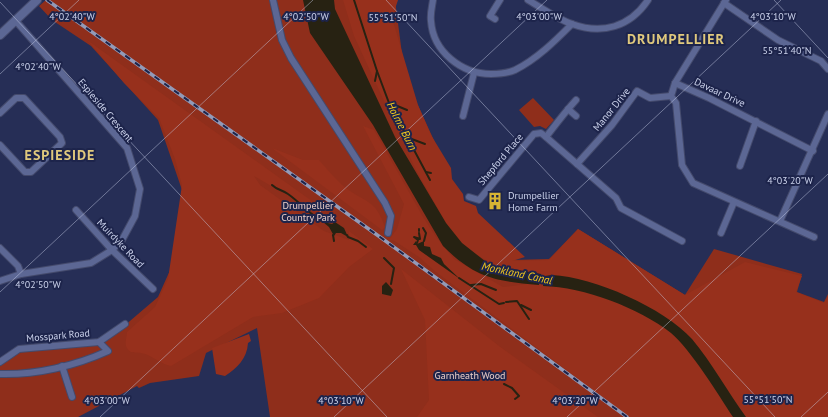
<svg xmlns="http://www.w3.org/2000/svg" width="828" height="417" font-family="'PT Sans',sans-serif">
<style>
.green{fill:#8f2e1b}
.forest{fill:#97301c}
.water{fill:#272212}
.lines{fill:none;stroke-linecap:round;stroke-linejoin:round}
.stream{stroke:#272212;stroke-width:2}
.canal{stroke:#272212;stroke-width:6}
.street-casing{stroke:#444a6c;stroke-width:8}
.secondary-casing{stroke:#444a6c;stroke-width:10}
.street{stroke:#5c6794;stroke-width:6}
.secondary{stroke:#5c6794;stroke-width:8}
.rail-casing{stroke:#929ab8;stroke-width:3.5}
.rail{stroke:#1d244b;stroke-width:2;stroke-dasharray:6;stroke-linecap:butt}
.ticks{fill:none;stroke:#cbd2eb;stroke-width:1;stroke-opacity:0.45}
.labels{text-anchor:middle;stroke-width:4;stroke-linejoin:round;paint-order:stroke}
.street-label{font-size:10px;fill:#cbd2eb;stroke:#1d244b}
.poi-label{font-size:10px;fill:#cbd2eb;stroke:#1d244b;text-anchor:start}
.park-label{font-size:10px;fill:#edd0c9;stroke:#1d244b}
.water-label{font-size:11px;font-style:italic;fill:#f7cc1c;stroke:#1d244b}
.district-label{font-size:14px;font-weight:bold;letter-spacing:1px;fill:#e0c97d;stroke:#1d244b}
.ticks-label{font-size:10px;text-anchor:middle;fill:#cbd2eb;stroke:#1d244b;stroke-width:4;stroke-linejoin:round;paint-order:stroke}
</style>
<rect width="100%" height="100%" fill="#262e56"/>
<g class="green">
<path d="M 46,0 L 395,0 L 405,77 L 448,171 L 433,187 L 510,260 L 549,259 L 578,229 L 685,295 L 714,249 L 802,274 L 797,292 L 824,302 L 828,294 L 828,417 L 270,417 L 257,328 L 206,353 L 199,376 L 150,383 L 139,388 L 137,386 L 78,417 L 0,417 L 0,363 L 17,352 L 110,338 L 158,297 L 176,257 L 182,190 L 158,120 L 91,46 L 52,20 L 39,6 Z"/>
<path d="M 533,98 L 554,120 L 546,129 L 540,126 L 534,127 L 519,110 Z"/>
</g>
<g class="forest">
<path d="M 343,0 L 398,0 L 392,18 L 418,105 L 431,135 L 451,168 L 452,179 L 463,194 L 464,201 L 476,206 L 478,213 L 525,257 L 512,261 L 549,260 L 578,229 L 685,295 L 745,262 L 802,276 L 796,292 L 824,303 L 828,296 L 828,417 L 629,417 L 436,272 L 419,257 L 393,240 L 389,240 L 397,229 L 404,204 L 363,126 L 374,130 L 423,217 L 436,237 L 454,259 L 503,287 L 527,284 L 458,244 L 416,170 L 354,36 Z"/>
<path d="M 87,40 L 323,209 L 316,212 L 254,176 L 260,185 L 324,231 L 349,240 L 349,231 L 373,249 L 349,267 L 319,298 L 282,313 L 253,317 L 171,366 C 160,364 152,355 141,353 C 136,352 130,354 127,348 C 124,344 127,337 127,332 L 155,307 L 168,279 L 182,185 L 175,159 L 159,118 L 124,83 Z"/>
<path d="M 272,148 L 303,160 L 319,160 C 328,170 338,183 350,191 C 370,204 376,202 385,227 L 382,230 Z"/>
<path d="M 401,269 L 499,346 L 598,417 L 417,417 L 429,400 L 425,320 Z"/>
<path d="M 249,334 L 251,341 L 248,343 C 247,359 237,368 225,376 L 216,374 L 212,348 Z"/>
</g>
<g class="water">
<path d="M 303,0 L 334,0 L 335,9 L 395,137 L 446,223 L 462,243 L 490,265 L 541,274 L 539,285 C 495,281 475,278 443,246 L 373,125 L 310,33 Z"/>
<path d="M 323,222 L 332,224 L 335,222 L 344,228 L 348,237 L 341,233 L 336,233 L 334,236 L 329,227 Z"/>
<path d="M 416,241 L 417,244 L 424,241 L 424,246 L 430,247 L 432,254 L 441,258 L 444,264 L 460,279 L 419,250 L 416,245 L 413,245 Z"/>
<path d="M 552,275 C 594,277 664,308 692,339 C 712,363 728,392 746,417 L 733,417 C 718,394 691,350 671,333 C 639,308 584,287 543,286 L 545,276 Z"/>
<path d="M 386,282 L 393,290 L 391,296 L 382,294 L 382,286 Z"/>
</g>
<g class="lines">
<g class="stream">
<path d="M 354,0 L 377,71 L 375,81"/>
<path d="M 377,71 L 389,103 L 430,180"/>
<path d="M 390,103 L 407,110"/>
<path d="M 409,138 L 425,144"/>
<path d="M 426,172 L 431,173"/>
<path d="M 272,185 C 277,190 283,190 288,194 C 302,204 309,214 323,222"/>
<path d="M 284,209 L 302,204"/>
<path d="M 423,228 L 426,233 L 424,241"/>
<path d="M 419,229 L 419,231"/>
<path d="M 333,235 L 334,241"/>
<path d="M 347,235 L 348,237 L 358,241 L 366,247"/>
<path d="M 417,243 L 418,240 L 414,237 L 420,239 L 419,233"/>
<path d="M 384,258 L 394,268 L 391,284"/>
<path d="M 459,278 L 499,304 L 504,303"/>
<path d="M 471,285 L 481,284 L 496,290"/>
<path d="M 506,302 L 517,301 L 529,319"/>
<path d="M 521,305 L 531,310"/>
<path d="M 504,384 L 512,388 L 519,396 L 515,399"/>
</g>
<path class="canal" d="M 532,277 L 553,281"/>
<g class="street-casing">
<g id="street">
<path d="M 273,0 L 282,40 L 291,58 L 385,203 L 391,216 L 388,233"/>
<path d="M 433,0 C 432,7 430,14 431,21 C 433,52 462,74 491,74 C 499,74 508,73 515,70 C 537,59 555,41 572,24"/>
<path d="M 528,0 C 542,8 557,19 572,24 C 602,35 630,27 648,0"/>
<path d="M 726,0 L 675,83 L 671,96 L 676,103 L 682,165 L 693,183 L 814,237"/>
<path d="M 724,3 L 778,40 L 821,61 L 828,69"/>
<path d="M 495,19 L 490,16 L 500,0"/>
<path d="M 675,83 L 709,98 L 813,151"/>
<path d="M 576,100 C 565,112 556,124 546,137 L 616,198 L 621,208 L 682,241"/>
<path d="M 568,109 L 576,116"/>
<path d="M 0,113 L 16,98 L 24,98 L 60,137 L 62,143 L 31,172 L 25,172 L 0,145"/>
<path d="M 463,116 L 474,73"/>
<path d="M 577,164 L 612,125 L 637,91 L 650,98 L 671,96"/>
<path d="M 740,166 L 756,121"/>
<path d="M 469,197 L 479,200 L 534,134 L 541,133 L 546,137"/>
<path d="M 76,210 L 112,250 L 153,289"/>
<path d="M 780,221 L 828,114"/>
<path d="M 721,233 L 734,202"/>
<path d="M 0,248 L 18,266 L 21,274"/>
<path d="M 0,281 L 21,274 L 91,263 L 112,250 L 122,240 L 135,216 L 140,189 L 127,148 L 15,20"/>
<path d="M 0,362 L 19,349 L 99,342 L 125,324"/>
<path d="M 62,366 L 72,397"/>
<path d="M 0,374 C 36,375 75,366 108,351 L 99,342"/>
</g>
</g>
<g class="secondary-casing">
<path id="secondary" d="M 0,35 L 37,0"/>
</g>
<use href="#street" class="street"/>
<use href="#secondary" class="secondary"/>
<g class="rail-casing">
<path id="rail" d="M 47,0 L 380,237 L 627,417"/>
</g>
<use href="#rail" class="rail"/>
</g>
<path class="ticks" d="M 386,0 L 775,417M 774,0 L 828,58M 0,2 L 387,417M 0,74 L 79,0M 0,292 L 313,0M 100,417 L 547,0M 334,417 L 781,0M 567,417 L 828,174M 801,417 L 828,392"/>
<defs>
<g id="building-bare" transform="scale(1.38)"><path d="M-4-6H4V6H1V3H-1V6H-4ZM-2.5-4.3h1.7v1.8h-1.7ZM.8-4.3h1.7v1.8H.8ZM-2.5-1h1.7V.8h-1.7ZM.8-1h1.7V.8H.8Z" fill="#d7b434" stroke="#1d244b" stroke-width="2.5" paint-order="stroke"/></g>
</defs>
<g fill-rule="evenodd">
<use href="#building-bare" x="495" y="201"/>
</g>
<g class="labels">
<g class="street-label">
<text transform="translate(720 92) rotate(25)" y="4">Davaar Drive</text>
<text transform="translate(611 109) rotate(-51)" y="4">Manor Drive</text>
<text transform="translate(106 110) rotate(50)" y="4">Espieside Crescent</text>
<text transform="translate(500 159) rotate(-50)" y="4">Shepford Place</text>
<text transform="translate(121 243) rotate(46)" y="4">Muirdyke Road</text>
<text transform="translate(58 335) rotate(-5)" y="4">Mosspark Road</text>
</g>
<g class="poi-label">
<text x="508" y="199">Drumpellier<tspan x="508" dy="12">Home Farm</tspan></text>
</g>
<g class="park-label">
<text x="308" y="209">Drumpellier<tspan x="308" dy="12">Country Park</tspan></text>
<text x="470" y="379">Garnheath Wood</text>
</g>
<g class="water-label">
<text transform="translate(402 126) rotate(63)" y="4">Holme Burn</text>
<text transform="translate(517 273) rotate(12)" y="4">Monkland Canal</text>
</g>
<g class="district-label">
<text x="676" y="44">DRUMPELLIER</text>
<text x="60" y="160">ESPIESIDE</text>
</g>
</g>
<g class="ticks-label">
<text x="72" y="20">4°02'40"W</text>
<text x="306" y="20">4°02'50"W</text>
<text x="539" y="20">4°03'00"W</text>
<text x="773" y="20">4°03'10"W</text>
<text x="393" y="21">55°51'50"N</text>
<text x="787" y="54">55°51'40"N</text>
<text x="38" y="70">4°02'40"W</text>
<text x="790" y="184">4°03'20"W</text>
<text x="38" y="288">4°02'50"W</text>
<text x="768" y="403">55°51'50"N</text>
<text x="107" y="404">4°03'00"W</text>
<text x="341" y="404">4°03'10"W</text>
<text x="575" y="404">4°03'20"W</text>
</g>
</svg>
